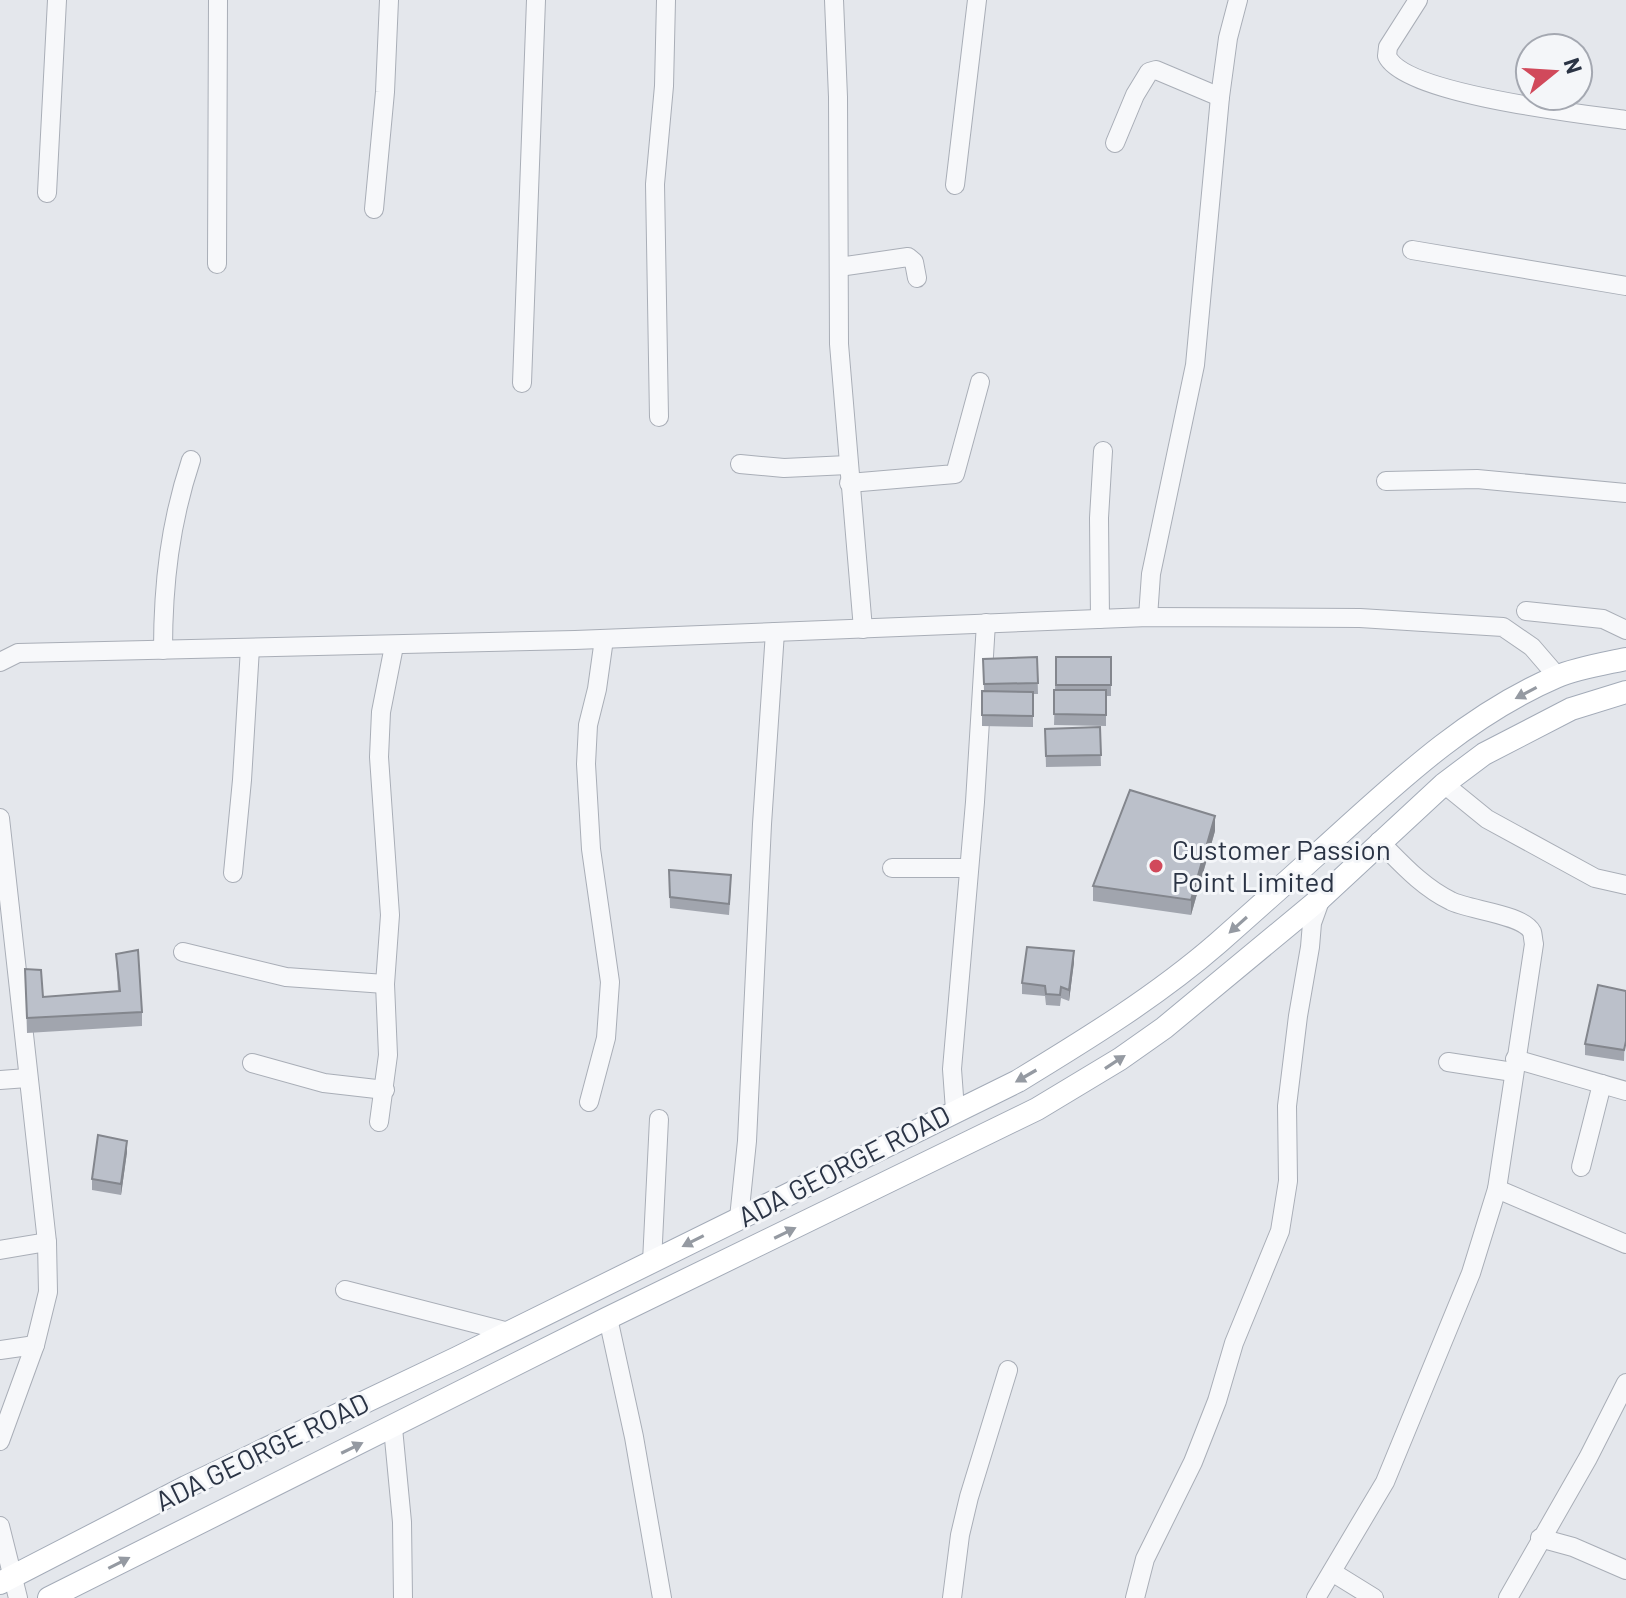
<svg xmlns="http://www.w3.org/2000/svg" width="1626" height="1598" font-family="Barlow,sans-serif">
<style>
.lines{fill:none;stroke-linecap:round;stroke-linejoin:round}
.minor-casing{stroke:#a9aeb7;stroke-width:20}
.major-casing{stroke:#a3abb8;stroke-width:24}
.minor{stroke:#f7f8fa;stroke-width:18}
.major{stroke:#fff;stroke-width:22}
.wall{fill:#a1a5ae}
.shaded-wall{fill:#83868d}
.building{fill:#bbc0ca;stroke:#83868d;stroke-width:2}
.oneway{fill:#959aa2}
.poi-dot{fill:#d1495b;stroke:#f4f6f9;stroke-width:3}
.labels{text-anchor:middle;stroke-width:6;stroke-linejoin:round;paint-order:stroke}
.poi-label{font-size:28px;fill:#2b3445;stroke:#f4f6f9;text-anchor:start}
.street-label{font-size:28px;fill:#2b3445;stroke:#f4f6f9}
</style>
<rect width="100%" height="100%" fill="#e4e7ec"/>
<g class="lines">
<g class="minor-casing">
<g id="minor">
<path d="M 834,0 L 838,97 L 839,344 L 863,629"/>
<path d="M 1418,0 L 1388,47 L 1387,56 C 1404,94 1582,114 1626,120"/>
<path d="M 1115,143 L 1135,95 L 1149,72 L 1156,70 L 1220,97"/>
<path d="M 955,185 L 977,0"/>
<path d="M 47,193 L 57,0"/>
<path d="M 374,209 L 385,92 L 389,0"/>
<path d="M 1412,250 L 1626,286"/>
<path d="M 217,264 L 218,0"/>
<path d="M 839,267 L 908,257 L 914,262 L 917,278"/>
<path d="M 522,383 L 536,0"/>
<path d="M 659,417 L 655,184 L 664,86 L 666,0"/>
<path d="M 740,464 L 784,468 L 848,465"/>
<path d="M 1386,481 L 1477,479 L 1626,493"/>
<path d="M 849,483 L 955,474 L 980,382"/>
<path d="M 1526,611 L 1603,619 L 1626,630"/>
<path d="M 1148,617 L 1151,574 L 1195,365 L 1220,97 L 1228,38 L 1238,0"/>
<path d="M 1100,619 L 1099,518 L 1103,451"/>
<path d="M 163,650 C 163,584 170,523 191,460"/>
<path d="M 0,662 L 18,653 L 575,640 L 1148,617 L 1360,618 L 1503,627 L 1532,647 L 1557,676"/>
<path d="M 1444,784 L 1487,819 L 1595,878 L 1626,885"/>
<path d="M 0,818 L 47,1242 L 48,1292 L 35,1345 L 0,1441"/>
<path d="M 892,868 L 969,868"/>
<path d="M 233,873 L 242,780 L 250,648"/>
<path d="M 183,952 L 286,977 L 385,984"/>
<path d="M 1515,1059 L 1626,1091"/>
<path d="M 1448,1062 L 1513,1072"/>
<path d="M 252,1063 L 324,1083 L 385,1090"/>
<path d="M 0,1080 L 27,1078"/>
<path d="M 589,1102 L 606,1038 L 610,982 L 591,849 L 586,764 L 588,725 L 597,689 L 604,639"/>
<path d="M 955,1110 L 952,1069 L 975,802 L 986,623"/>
<path d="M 379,1122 L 388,1055 L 385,984 L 390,915 L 379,757 L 381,712 L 394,646"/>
<path d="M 1581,1167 L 1602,1084"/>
<path d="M 1497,1189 L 1626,1244"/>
<path d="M 739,1218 L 747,1141 L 762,824 L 775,632"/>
<path d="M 0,1250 L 47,1242"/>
<path d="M 652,1262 L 659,1119"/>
<path d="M 345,1290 L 509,1332"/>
<path d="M 608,1318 L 634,1437 L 662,1598"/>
<path d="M 0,1350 L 35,1345"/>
<path d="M 393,1428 L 402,1522 L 403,1598"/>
<path d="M 0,1526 L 18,1598"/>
<path d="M 1540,1538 L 1573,1547 L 1626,1570"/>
<path d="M 1332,1572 L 1374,1598"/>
<path d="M 952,1598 L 960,1535 L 969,1497 L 1008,1370"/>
<path d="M 1135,1598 L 1145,1559 L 1193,1462 L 1217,1401 L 1234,1343 L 1280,1231 L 1288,1181 L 1287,1106 L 1298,1016 L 1310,947 L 1312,923 L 1321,898"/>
<path d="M 1316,1598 L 1385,1482 L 1471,1273 L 1497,1189 L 1534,944 C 1533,940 1533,935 1532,932 C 1523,914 1468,910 1451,901 C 1422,887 1401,863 1379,841"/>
<path d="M 1508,1598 L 1588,1458 L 1626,1383"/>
</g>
</g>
<g class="major-casing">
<g id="major">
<path d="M 0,1583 L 186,1487 L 457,1358 L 1018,1081 C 1087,1039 1157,996 1218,943 C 1253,912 1288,881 1322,850 C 1394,785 1465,716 1556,677 C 1577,668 1603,664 1626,659"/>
<path d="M 49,1598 L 608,1318 L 1037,1109 L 1120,1059 L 1164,1028 L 1321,898 L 1444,784 L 1484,754 L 1571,709 L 1626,692"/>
</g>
</g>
<use href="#minor" class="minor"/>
<use href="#major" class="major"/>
</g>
<g class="wall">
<path d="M 1037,657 L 1038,694 L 1033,694 L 1033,727 L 982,726 L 982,691 L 984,691 L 983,659 Z"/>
<path d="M 1056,657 L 1111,657 L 1111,696 L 1106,696 L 1106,726 L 1054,725 Z"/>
<path d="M 1100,727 L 1101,766 L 1046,767 L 1045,729 Z"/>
<path d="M 1215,831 L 1191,915 L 1093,901 L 1093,886 Z"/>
<path d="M 669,870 L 731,886 L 729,915 L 670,908 Z"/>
<path d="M 116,954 L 142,1012 L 142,1026 L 27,1033 L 25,969 L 43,997 L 118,991 Z"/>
<path d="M 1074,962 L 1069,1001 L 1061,998 L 1060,1006 L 1046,1005 L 1045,996 L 1022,994 L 1022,983 Z"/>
<path d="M 1626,991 L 1624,1061 L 1585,1055 L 1585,1044 Z"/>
<path d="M 127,1152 L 121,1195 L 92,1190 L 92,1179 Z"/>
</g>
<g class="shaded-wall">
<path d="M 1215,816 L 1215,831 L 1191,915 L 1191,900 Z"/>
<path d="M 1074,951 L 1074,962 L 1069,1001 L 1069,990 Z"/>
<path d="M 127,1141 L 127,1152 L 121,1195 L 121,1184 Z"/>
</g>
<g class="building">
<path d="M 1037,657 L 1038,683 L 984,684 L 983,659 Z"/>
<rect x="1056" y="657" width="55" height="28"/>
<path d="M 1054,690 L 1106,690 L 1106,715 L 1054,714 Z"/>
<path d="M 982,691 L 1033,692 L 1033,716 L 982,715 Z"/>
<path d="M 1100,727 L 1101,755 L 1046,756 L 1045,729 Z"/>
<path d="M 1130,790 L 1215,816 L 1191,900 L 1093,886 Z"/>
<path d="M 669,870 L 731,875 L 729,904 L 670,897 Z"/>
<path d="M 1027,947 L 1074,951 L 1069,990 L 1061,987 L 1060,995 L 1046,994 L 1045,986 L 1022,983 Z"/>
<path d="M 138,950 L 142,1012 L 27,1018 L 25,969 L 41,970 L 43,997 L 120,991 L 116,954 Z"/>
<path d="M 1598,985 L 1626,991 L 1626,1041 L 1624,1050 L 1585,1044 Z"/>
<path d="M 98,1135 L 127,1141 L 121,1184 L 92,1179 Z"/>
</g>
<defs><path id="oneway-solid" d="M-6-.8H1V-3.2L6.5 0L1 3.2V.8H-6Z" transform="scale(2)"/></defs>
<g class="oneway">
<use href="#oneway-solid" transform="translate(1526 693) rotate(152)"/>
<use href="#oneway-solid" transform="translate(1238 925) rotate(138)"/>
<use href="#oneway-solid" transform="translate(1115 1062) rotate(-33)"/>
<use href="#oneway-solid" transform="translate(1026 1076) rotate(150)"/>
<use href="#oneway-solid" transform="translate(785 1233) rotate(-26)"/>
<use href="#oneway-solid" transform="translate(693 1241) rotate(153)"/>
<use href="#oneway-solid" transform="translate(352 1448) rotate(-26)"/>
<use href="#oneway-solid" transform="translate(119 1563) rotate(-27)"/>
</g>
<circle class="poi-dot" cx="1156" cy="866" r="8"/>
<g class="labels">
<g class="poi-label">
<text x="1172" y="860">Customer Passion<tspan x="1172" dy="32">Point Limited</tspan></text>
</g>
<g class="street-label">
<text transform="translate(844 1166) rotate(-27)" y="10">ADA GEORGE ROAD</text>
<text transform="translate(262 1452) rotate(-26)" y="10">ADA GEORGE ROAD</text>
</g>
</g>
<g transform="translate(1554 72) rotate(72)"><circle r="38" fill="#f4f6f9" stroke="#a4a8b1" stroke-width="2"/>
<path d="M0-6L14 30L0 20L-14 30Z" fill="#d1495b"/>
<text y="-12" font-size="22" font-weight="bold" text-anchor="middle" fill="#2b3445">N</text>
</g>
</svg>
